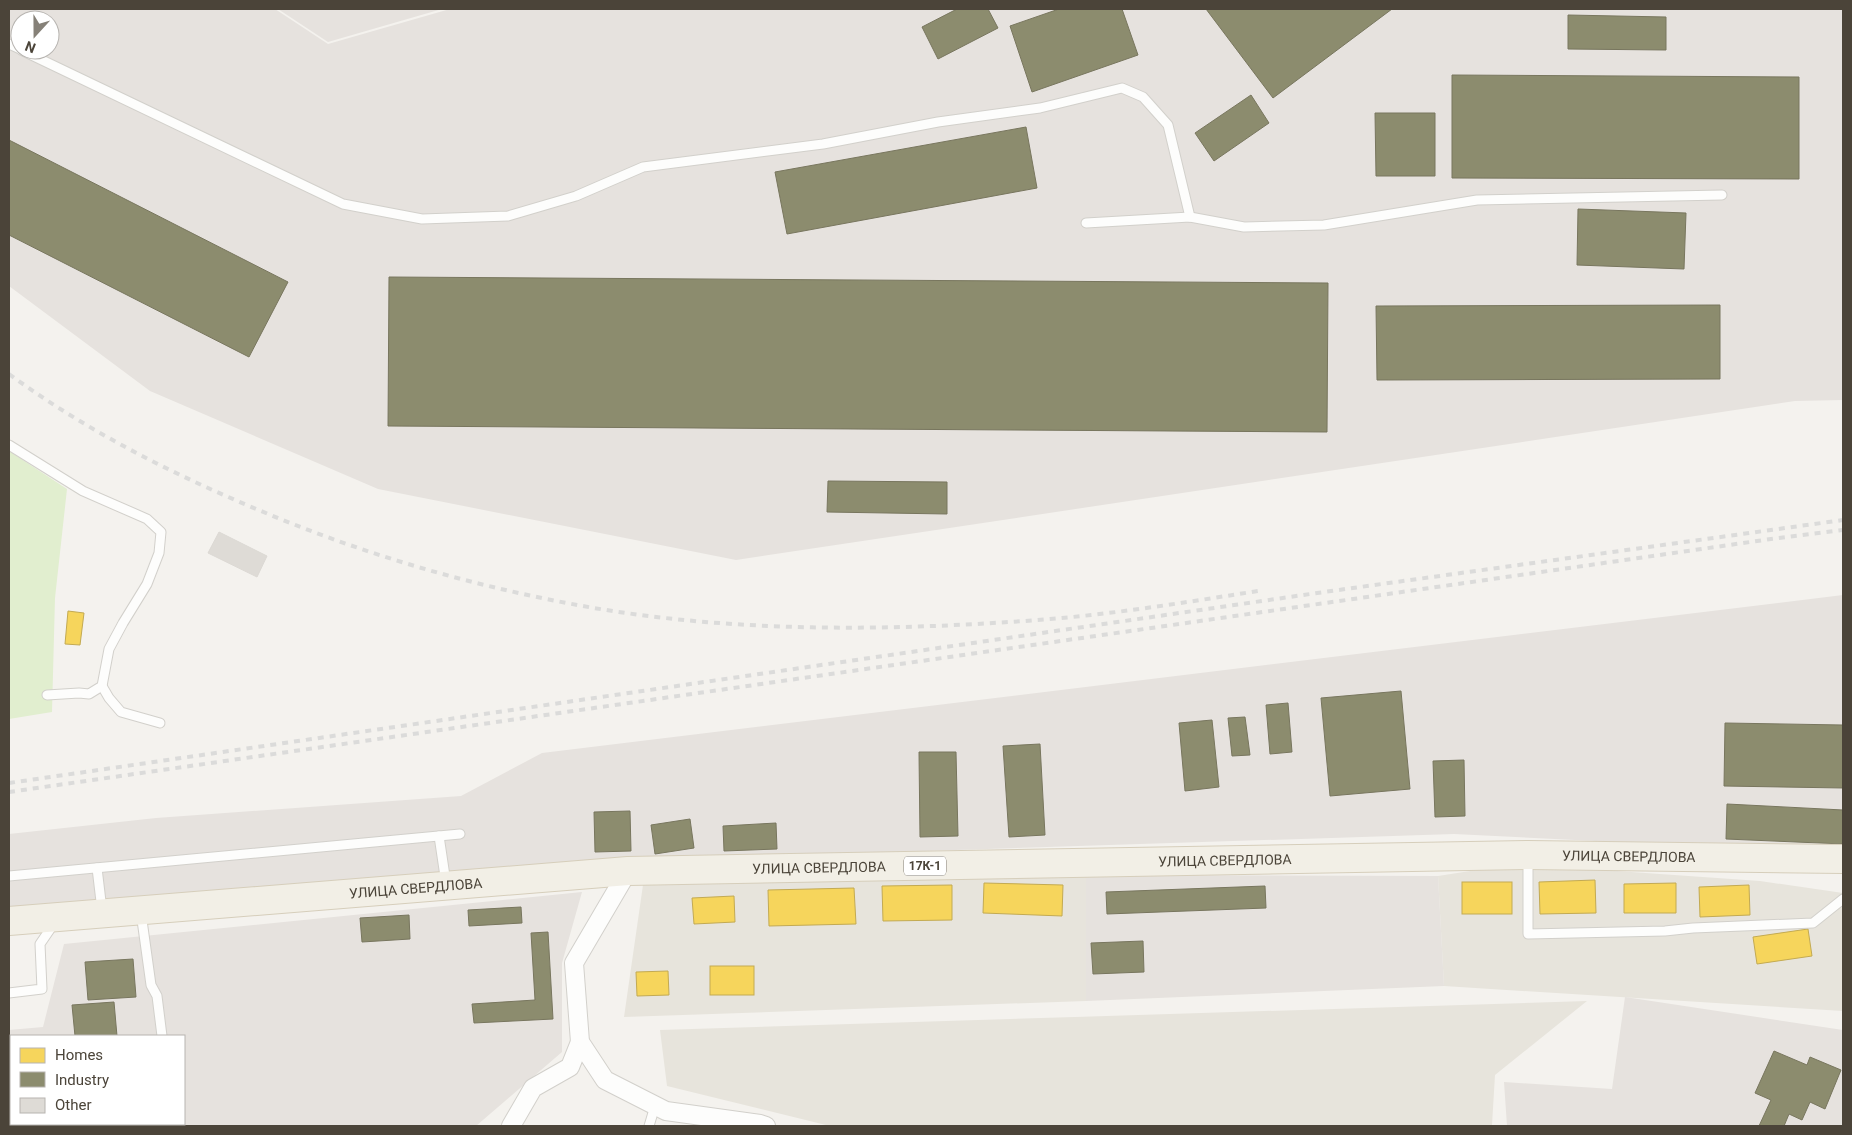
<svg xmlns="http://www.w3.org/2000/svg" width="1852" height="1135" font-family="Roboto,sans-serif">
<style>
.residential{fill:#e7e4dc}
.industrial{fill:#e6e2de;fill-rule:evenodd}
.green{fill:#e1eecf}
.homes{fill:#f6d55c;stroke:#c3aa52}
.industry{fill:#8c8c6e;stroke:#78765e}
.building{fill:#dedbd6;stroke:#dcd9d4}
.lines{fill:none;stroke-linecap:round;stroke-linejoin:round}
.service-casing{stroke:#d2d0cb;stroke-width:11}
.minor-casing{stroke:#d2d0cb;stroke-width:20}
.primary-casing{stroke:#d6cebb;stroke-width:30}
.service{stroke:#fdfdfc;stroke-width:9}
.minor{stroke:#fdfdfc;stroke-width:18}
.primary{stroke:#f2efe6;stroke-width:28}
.rail{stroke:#dbdbda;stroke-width:4;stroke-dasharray:6 6;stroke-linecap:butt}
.labels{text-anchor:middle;stroke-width:5;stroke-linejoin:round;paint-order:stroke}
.shield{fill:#fff;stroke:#817c74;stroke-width:1}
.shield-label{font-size:12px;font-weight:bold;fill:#4b4439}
.street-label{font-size:14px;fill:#4b4439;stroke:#fff}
</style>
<rect width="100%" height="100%" fill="#f4f2ee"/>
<g class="residential">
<path d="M 1515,864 L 1760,881 L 1843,893 L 1843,1011 L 1444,986 L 1438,876 Z"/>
<path d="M 1086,875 L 1086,1001 L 624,1017 L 643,885 Z"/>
<path d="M 1587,1001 L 1495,1075 L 1492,1125 L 1480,1126 L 830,1126 L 667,1086 L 660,1030 Z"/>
</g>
<g class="industrial">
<path d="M 9,9 L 275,9 L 328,44 L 450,9 L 1843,9 L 1843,400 L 1795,401 L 736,560 L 378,489 L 150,391 L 9,286 ZM 20,20 L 50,20 L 50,50 L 20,50 Z"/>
<path d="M 278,9 L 442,9 L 328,42 Z"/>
<path d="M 1843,595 L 1843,853 L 1454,834 L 552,863 L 9,912 L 9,834 L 156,818 L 461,796 L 542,753 Z"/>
<path d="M 1086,875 L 1438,876 L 1444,986 L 1086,1001 Z"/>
<path d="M 582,892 L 562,963 L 562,1052 L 476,1126 L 9,1126 L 9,1030 L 43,1027 L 64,944 ZM 11,1036 L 184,1036 L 184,1124 L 11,1124 Z"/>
<path d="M 1625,997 L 1843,1030 L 1843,1126 L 1507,1126 L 1504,1082 L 1612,1089 Z"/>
</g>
<path class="green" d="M 9,451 L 67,489 L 55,598 L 52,712 L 9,719 Z"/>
<g class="homes">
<path d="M 68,611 L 84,613 L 80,645 L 65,644 Z"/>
<path d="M 1595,880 L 1596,913 L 1540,914 L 1539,882 Z"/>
<rect x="1462" y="882" width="50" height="32"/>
<path d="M 984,883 L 1063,885 L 1062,916 L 983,913 Z"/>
<path d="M 1676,883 L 1676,913 L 1624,913 L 1624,884 Z"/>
<path d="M 952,885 L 952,920 L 883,921 L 882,886 Z"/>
<path d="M 1749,885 L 1750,915 L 1700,917 L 1699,887 Z"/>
<path d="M 854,888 L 856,924 L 769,926 L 768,890 Z"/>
<path d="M 734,896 L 735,922 L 694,924 L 692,898 Z"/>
<path d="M 1808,929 L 1812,956 L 1757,964 L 1753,937 Z"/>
<rect x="710" y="966" width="44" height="29"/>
<path d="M 668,971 L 669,995 L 637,996 L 636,972 Z"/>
</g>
<g class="industry">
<path d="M 957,9 L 988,9 L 998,28 L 938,59 L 922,27 Z"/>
<path d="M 1059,9 L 1122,9 L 1138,55 L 1032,92 L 1010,26 Z"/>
<path d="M 1206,9 L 1392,9 L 1273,98 Z"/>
<path d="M 1568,15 L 1666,17 L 1666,50 L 1568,49 Z"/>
<path d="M 1452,75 L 1799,77 L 1799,179 L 1452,178 Z"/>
<path d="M 1251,95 L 1269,123 L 1214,161 L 1195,133 Z"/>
<path d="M 1375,113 L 1435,113 L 1435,176 L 1376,176 Z"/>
<path d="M 1026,127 L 1037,188 L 787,234 L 775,172 Z"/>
<path d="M 9,140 L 288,282 L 249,357 L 9,235 Z"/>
<path d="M 1578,209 L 1686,213 L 1684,269 L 1577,265 Z"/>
<path d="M 389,277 L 1328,283 L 1327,432 L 388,426 Z"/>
<path d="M 1720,305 L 1720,379 L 1377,380 L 1376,306 Z"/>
<path d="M 828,481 L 947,482 L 947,514 L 827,512 Z"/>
<path d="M 1401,691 L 1410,789 L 1330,796 L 1321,698 Z"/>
<path d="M 1288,703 L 1292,752 L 1270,754 L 1266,705 Z"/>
<path d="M 1245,717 L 1250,755 L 1232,756 L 1228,718 Z"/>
<path d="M 1212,720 L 1219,787 L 1185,791 L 1179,723 Z"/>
<path d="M 1725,723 L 1843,725 L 1843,788 L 1724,786 Z"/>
<path d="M 1040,744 L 1045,835 L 1009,837 L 1003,746 Z"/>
<path d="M 919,752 L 956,752 L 958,836 L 920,837 Z"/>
<path d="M 1464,760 L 1465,816 L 1435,817 L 1433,761 Z"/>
<path d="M 1727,804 L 1843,810 L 1843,844 L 1726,839 Z"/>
<path d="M 630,811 L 631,851 L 595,852 L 594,812 Z"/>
<path d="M 690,819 L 694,848 L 655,854 L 651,825 Z"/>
<path d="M 776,823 L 777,849 L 724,851 L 723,826 Z"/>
<path d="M 1265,886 L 1266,908 L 1107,914 L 1106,892 Z"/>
<path d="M 521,907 L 522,923 L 469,926 L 468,910 Z"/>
<path d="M 409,915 L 410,939 L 362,942 L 360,918 Z"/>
<path d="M 548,932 L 553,1019 L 474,1023 L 472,1004 L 535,1000 L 531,933 Z"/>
<path d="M 1143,941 L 1144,972 L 1093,974 L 1091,943 Z"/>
<path d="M 133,959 L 136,997 L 88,1000 L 85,962 Z"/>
<path d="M 114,1002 L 117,1036 L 75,1036 L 72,1005 Z"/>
<path d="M 1774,1051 L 1807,1065 L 1810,1057 L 1841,1070 L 1825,1109 L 1810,1102 L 1802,1120 L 1789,1114 L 1784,1126 L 1759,1126 L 1771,1100 L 1755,1093 Z"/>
</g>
<path class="building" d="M 219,532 L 267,556 L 257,577 L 208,553 Z"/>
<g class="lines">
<g class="service-casing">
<g id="service">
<path d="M 9,44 L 20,49"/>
<path d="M 21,50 L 343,204 L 422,219 L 508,216 L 576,196 L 643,167 L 823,144 L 938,122 L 1040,108 L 1122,88 L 1143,97 L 1168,125 L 1190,217"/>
<path d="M 1086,223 L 1190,217 L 1244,227 L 1324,225 L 1477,200 L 1722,195"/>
<path d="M 9,445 L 83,491 L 147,519 L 161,532 L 159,553 L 147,584 L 123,623 L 109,649 L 102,686 L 89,694 L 79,693 L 47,695"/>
<path d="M 102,686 L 109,698 L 121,712 L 160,723"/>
<path d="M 439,836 L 446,883"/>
<path d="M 1528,858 L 1528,934 L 1665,931 L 1693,928 L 1813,923 L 1843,899"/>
<path d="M 97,868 L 102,910"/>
<path d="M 9,876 L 460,834"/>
<path d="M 141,913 L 151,985 L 157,996 L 162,1036"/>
<path d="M 9,993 L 42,989 L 40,944 L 55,922"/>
<path d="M 175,1124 L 175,1126"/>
<path d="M 649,1126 L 655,1106"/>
</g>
</g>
<g class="minor-casing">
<g id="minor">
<path d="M 628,871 L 574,963 L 580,1042 L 605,1080 L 666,1111 L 760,1124 L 766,1126"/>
<path d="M 511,1126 L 533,1088 L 570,1067 L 580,1042"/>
</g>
</g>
<g class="primary-casing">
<g id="primary">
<path id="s1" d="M 9,921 L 628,871 L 1528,855 L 1843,859"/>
</g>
</g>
<use href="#service" class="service"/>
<use href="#minor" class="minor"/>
<use href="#primary" class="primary"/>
<g class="rail">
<path d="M 9,374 C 87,431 172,474 261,511 C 368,556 479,588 594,608 C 735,632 882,631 1024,621 C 1103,616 1181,603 1258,591"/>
<path d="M 9,783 L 1324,592 L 1843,520"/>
<path d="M 9,792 L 1771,539 L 1843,530"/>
</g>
</g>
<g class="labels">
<rect class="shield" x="904" y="856.5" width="42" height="19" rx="4"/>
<g class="shield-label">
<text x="925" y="870">17К-1</text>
</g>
<g class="street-label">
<text dy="5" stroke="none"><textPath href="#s1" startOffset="1622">УЛИЦА СВЕРДЛОВА</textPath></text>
<text dy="5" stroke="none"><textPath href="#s1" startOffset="1218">УЛИЦА СВЕРДЛОВА</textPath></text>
<text dy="5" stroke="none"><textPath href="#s1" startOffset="812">УЛИЦА СВЕРДЛОВА</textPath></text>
<text dy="5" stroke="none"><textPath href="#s1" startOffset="408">УЛИЦА СВЕРДЛОВА</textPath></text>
</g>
</g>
<rect width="1852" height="1135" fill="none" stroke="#4b4439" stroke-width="20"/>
<rect x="10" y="1035" width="175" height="90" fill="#ffffff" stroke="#b7b4b0"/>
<rect x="20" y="1048" width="25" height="15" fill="#f6d55c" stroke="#b7b4b0"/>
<text x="55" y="1060" font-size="15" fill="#4b4439">Homes</text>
<rect x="20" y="1072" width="25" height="15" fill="#8c8c6e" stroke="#b7b4b0"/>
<text x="55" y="1085" font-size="15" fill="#4b4439">Industry</text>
<rect x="20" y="1098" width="25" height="15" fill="#dedbd6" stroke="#b7b4b0"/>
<text x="55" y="1110" font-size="15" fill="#4b4439">Other</text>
<g transform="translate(35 35) rotate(201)"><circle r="24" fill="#ffffff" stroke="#b7b4b0"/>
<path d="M0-4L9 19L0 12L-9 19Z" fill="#868178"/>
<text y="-8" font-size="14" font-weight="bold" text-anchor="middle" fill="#4b4439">N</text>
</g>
</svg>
